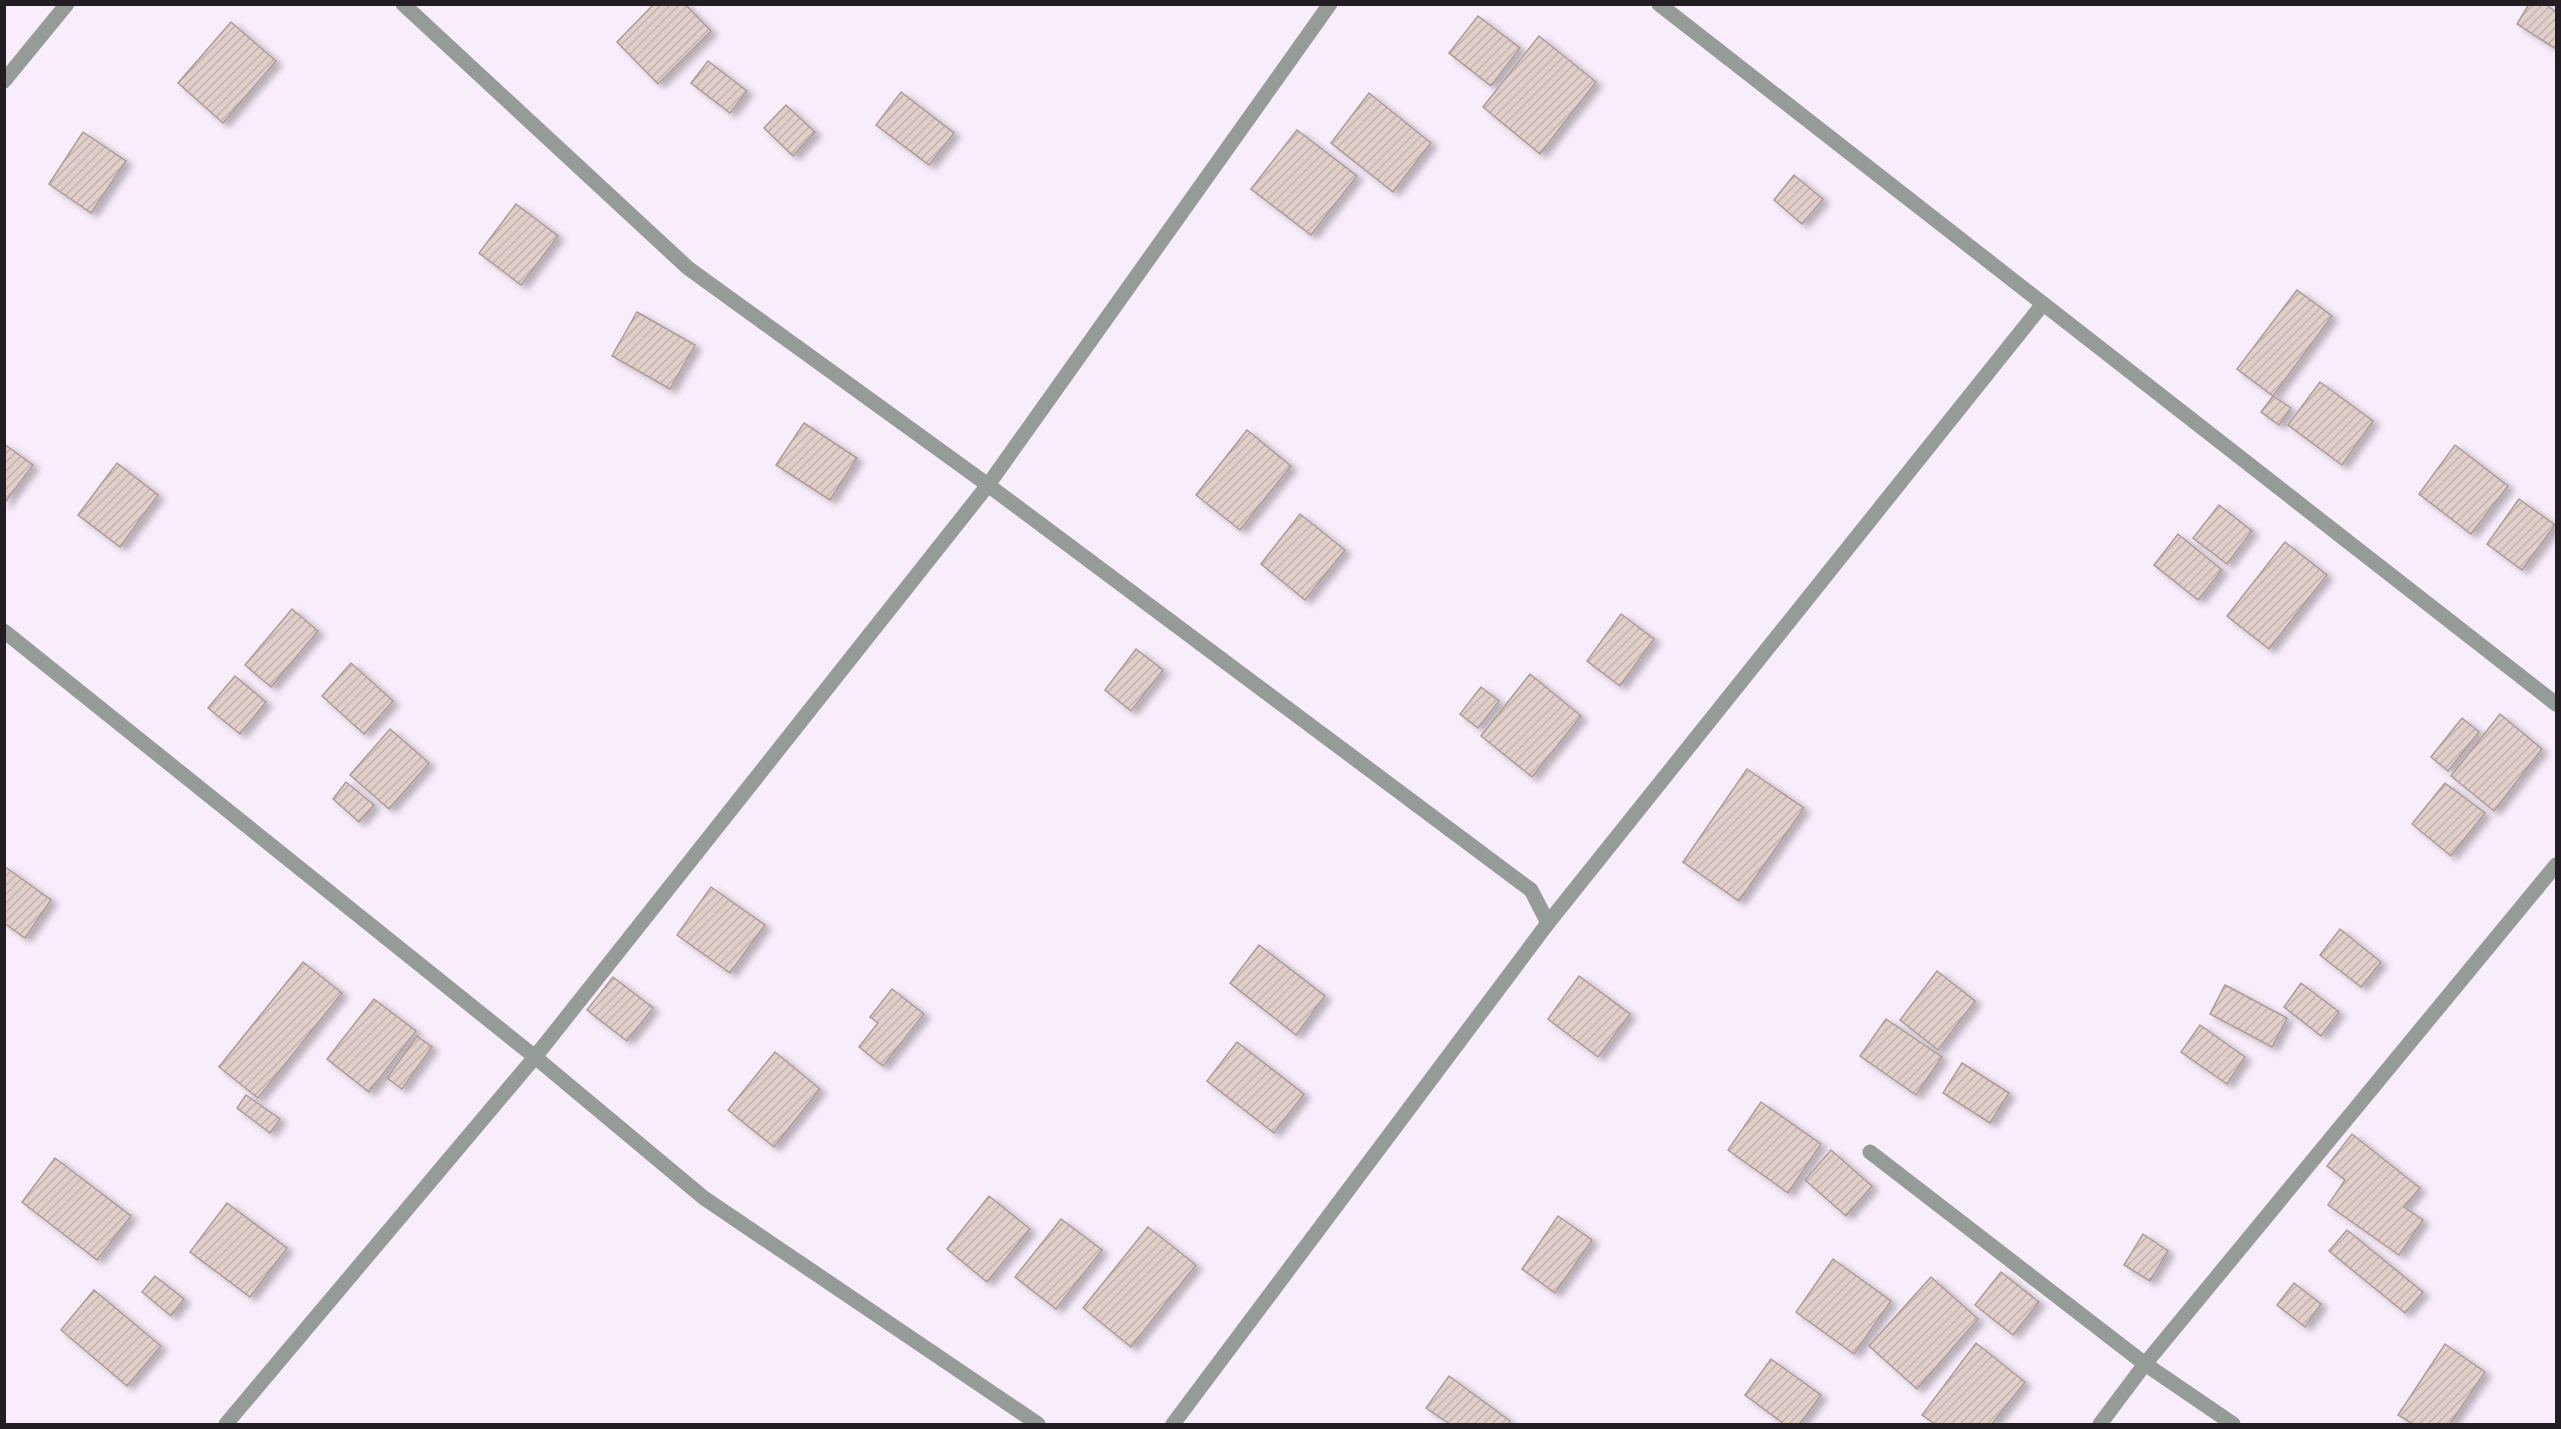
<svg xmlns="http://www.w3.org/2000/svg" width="2561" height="1429" font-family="Rubik,sans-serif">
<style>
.building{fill:url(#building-hatch);stroke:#ab9a96;stroke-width:1.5;filter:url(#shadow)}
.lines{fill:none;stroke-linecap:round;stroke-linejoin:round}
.minor{stroke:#959c97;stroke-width:15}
</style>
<defs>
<pattern id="building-hatch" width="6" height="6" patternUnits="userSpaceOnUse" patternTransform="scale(1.5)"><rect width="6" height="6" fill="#e1cfca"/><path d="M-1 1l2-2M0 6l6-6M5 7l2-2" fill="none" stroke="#c1b1ad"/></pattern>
<filter id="shadow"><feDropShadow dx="6" dy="4" stdDeviation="3" flood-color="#0004"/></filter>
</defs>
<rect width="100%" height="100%" fill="#f8edfa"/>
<g class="building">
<path d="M 654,4 L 685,4 L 711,31 L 658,84 L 617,42 Z"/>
<path d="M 2529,4 L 2545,4 L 2556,12 L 2556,49 L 2517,24 Z"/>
<path d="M 1478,16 L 1520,48 L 1491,86 L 1449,53 Z"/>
<path d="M 231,22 L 276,61 L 223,123 L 178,83 Z"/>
<path d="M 1539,36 L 1596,82 L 1540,154 L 1483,107 Z"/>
<path d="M 708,61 L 747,91 L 730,113 L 691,83 Z"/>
<path d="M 901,92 L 954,133 L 929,165 L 876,125 Z"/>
<path d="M 1369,93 L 1431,143 L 1393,192 L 1331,143 Z"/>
<path d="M 786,105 L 815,132 L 793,156 L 764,128 Z"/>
<path d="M 1297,130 L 1357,176 L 1311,235 L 1251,189 Z"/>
<path d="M 83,132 L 126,161 L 91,213 L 49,184 Z"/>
<path d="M 1794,175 L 1823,199 L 1802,224 L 1774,200 Z"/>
<path d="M 516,204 L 558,236 L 521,285 L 479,253 Z"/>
<path d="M 2297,290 L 2332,316 L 2273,396 L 2237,369 Z"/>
<path d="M 637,312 L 695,345 L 670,389 L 612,356 Z"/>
<path d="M 2320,382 L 2373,421 L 2342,465 L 2288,425 Z"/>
<path d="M 2273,396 L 2291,408 L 2279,425 L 2261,412 Z"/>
<path d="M 804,423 L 857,458 L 830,500 L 776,465 Z"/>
<path d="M 1247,430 L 1291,466 L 1240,530 L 1196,495 Z"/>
<path d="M 4,444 L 33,465 L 4,504 Z"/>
<path d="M 2455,445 L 2508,486 L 2471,534 L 2419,494 Z"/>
<path d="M 117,463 L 158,495 L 120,547 L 78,515 Z"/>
<path d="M 2519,499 L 2555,525 L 2522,570 L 2487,544 Z"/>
<path d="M 2219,505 L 2252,531 L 2227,564 L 2193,538 Z"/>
<path d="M 1300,514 L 1345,550 L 1305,600 L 1261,564 Z"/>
<path d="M 2178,534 L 2222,570 L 2198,600 L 2154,565 Z"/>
<path d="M 2285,542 L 2327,575 L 2269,649 L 2227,616 Z"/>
<path d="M 292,609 L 318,631 L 271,687 L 245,665 Z"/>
<path d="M 1621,614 L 1654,639 L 1620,686 L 1587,661 Z"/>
<path d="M 1136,649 L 1163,670 L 1131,711 L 1105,690 Z"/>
<path d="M 351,663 L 393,701 L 364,734 L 322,696 Z"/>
<path d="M 1530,674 L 1581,716 L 1532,777 L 1481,736 Z"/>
<path d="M 235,676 L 266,702 L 240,734 L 208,708 Z"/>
<path d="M 1481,687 L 1499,701 L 1478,728 L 1460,714 Z"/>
<path d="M 2500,714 L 2542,749 L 2494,811 L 2451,776 Z"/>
<path d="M 2462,718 L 2479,732 L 2448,771 L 2431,757 Z"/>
<path d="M 390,729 L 429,763 L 389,809 L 350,775 Z"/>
<path d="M 1747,769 L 1804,808 L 1739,901 L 1683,862 Z"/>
<path d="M 346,782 L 374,805 L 359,822 L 333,799 Z"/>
<path d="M 2445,783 L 2485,813 L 2451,856 L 2412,824 Z"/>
<path d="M 4,866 L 51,900 L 25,938 L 4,923 Z"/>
<path d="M 711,887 L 765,925 L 730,973 L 677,935 Z"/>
<path d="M 2340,929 L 2381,962 L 2361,987 L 2320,955 Z"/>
<path d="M 1259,945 L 1325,996 L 1296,1035 L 1230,983 Z"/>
<path d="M 303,962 L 342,993 L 258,1098 L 219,1067 Z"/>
<path d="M 1937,971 L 1975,1001 L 1938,1050 L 1900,1020 Z"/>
<path d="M 1579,976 L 1630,1014 L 1598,1057 L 1548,1019 Z"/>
<path d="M 613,977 L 653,1008 L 627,1041 L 587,1010 Z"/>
<path d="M 2301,983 L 2339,1012 L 2321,1036 L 2284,1007 Z"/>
<path d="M 2225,985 L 2287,1018 L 2272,1047 L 2210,1014 Z"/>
<path d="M 892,989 L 924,1014 L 883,1066 L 859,1047 L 878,1023 L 870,1017 Z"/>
<path d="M 374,999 L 416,1031 L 369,1092 L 327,1059 Z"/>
<path d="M 1886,1019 L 1942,1057 L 1916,1095 L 1860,1056 Z"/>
<path d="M 2200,1025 L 2245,1057 L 2227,1084 L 2181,1052 Z"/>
<path d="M 417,1036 L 432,1047 L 402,1089 L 387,1078 Z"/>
<path d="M 1237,1042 L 1304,1094 L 1274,1133 L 1207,1081 Z"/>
<path d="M 775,1052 L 820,1089 L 774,1147 L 728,1110 Z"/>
<path d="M 1962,1063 L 2009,1093 L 1990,1123 L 1943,1093 Z"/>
<path d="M 246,1095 L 280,1119 L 270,1133 L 237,1108 Z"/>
<path d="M 1761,1102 L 1821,1144 L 1788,1193 L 1728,1150 Z"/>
<path d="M 2352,1134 L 2420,1188 L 2404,1207 L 2423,1220 L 2399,1255 L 2328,1205 L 2345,1180 L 2327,1166 Z"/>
<path d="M 1831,1150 L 1872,1186 L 1846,1216 L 1805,1180 Z"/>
<path d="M 55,1158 L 131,1216 L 97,1260 L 22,1202 Z"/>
<path d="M 989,1196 L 1030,1229 L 987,1282 L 947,1249 Z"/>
<path d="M 227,1203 L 287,1248 L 250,1297 L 190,1252 Z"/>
<path d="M 1558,1216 L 1592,1240 L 1555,1293 L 1522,1269 Z"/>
<path d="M 1061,1219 L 1102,1250 L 1056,1309 L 1015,1277 Z"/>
<path d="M 1148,1227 L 1196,1265 L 1131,1347 L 1083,1308 Z"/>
<path d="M 2347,1230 L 2423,1292 L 2405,1313 L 2329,1251 Z"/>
<path d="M 2143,1234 L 2168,1251 L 2150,1281 L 2124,1265 Z"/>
<path d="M 1833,1259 L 1891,1301 L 1854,1354 L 1796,1312 Z"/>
<path d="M 2001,1272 L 2039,1302 L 2013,1335 L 1975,1305 Z"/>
<path d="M 155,1276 L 184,1299 L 171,1316 L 142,1292 Z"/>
<path d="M 1931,1277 L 1978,1319 L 1917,1389 L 1869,1346 Z"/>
<path d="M 2294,1283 L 2321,1304 L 2305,1327 L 2277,1305 Z"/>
<path d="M 94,1290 L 161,1346 L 127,1386 L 61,1330 Z"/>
<path d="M 1976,1343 L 2025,1382 L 1992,1424 L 1935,1424 L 1922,1415 Z"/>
<path d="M 2445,1344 L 2485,1372 L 2450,1424 L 2413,1424 L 2398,1415 Z"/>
<path d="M 1771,1359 L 1821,1395 L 1800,1424 L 1784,1424 L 1745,1395 Z"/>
<path d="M 1449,1376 L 1510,1421 L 1508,1424 L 1450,1424 L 1426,1408 Z"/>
</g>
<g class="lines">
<g class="minor">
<path d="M 403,4 L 688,268 L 988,485 L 1531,890 L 1548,923 L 1173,1424"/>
<path d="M 1659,4 L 2556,704"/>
<path d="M 4,81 L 67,4"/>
<path d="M 4,631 L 535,1057 L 704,1198 L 1038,1424"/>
<path d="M 1548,923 L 2043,304"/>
<path d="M 1870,1152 L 2145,1364 L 2233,1424"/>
<path d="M 226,1424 L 535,1057 L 988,485 L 1330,4"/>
<path d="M 2100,1424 L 2145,1364 L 2556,865"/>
</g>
</g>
<rect width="2561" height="1429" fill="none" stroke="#221d22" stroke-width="12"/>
</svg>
